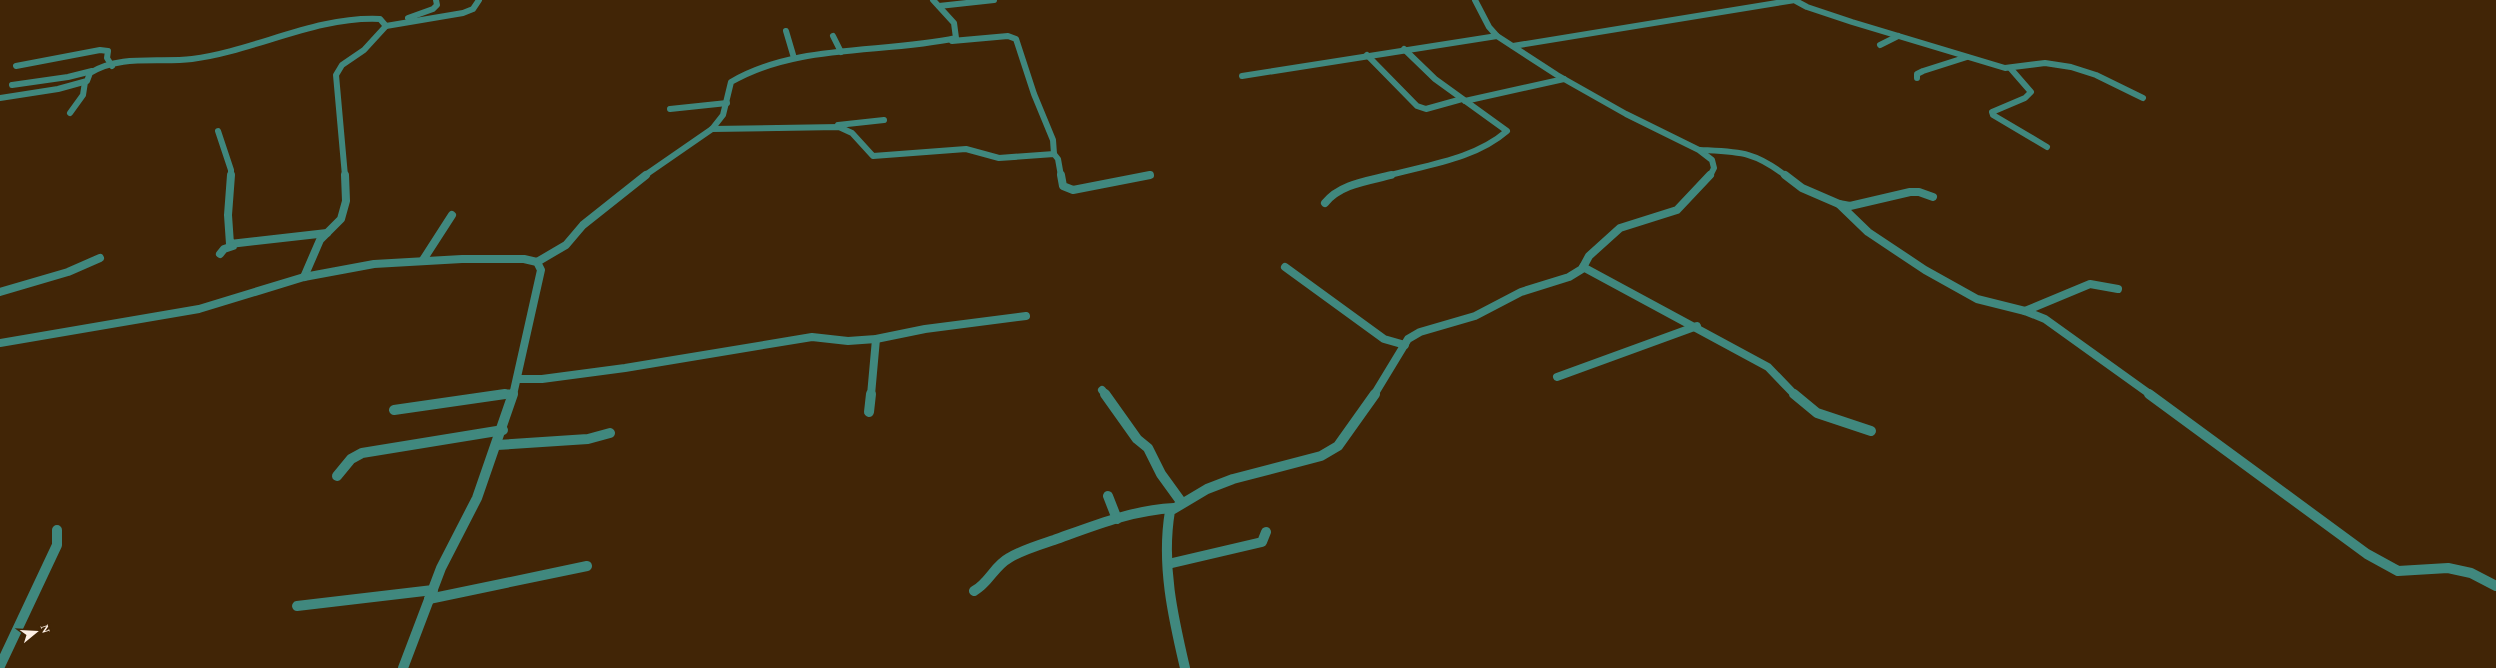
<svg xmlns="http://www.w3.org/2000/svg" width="2496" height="668" font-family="Georgia,serif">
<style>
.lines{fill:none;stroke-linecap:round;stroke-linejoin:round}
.minor-far2{stroke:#40887e;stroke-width:6}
.minor-far1{stroke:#40887e;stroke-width:8}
.minor{stroke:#40887e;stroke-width:10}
</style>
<rect width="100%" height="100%" fill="#412506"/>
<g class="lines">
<g class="minor-far2">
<path d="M 1475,0 L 1489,27 L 1497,36 L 1557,75 L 1626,114 L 1699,150 L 1712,160 L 1714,168 L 1710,176"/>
<path d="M 1796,1 L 1807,7 L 1852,22 L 2005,68 L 2045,63 L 2071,67 L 2096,75 L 2143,98"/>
<path d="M 939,6 L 994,0"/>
<path d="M 408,18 L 433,9 L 437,5 L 436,0"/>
<path d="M 386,26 L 463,13 L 473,9 L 479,0"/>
<path d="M 786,31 L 794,58"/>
<path d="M 833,36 L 841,52"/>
<path d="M 952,41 L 1008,36 L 1016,39 L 1034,94 L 1053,140 L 1054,154"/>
<path d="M 1880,45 L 1898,36"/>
<path d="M 1513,46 L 1795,0"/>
<path d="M 1367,55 L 1417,106 L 1426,109 L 1462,99"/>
<path d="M 16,66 L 100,50 L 108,51 L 107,58 L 112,66"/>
<path d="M 2011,69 L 2031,92 L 2025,98 L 1992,112 L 1993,115 L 2047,147"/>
<path d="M 1242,76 L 1497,36"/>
<path d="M 1917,78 L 1917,74 L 1923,71 L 1967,57"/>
<path d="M 12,85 L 68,77 L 92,71"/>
<path d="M 0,98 L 58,89 L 87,81 L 90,73 C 120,54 159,63 192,59 C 255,51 315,16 380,19 L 386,26 L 364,50 L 342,65 L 336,75 L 345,176"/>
<path d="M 1465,101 L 1564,79"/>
<path d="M 670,109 L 727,103"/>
<path d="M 70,113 L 83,95 L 85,82"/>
<path d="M 838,125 L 884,120"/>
<path d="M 712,129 L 839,127 L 852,133 L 873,156 L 966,149 L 999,158 L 1054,154 L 1058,159 L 1061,176"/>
<path d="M 218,131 L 231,170 L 231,176"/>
<path d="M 1700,150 C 1740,152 1754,151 1786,176"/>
<path d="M 644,176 L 712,129 L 723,115 L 731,82 C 798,43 883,54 956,38 L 954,23 L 933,0"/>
<path d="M 1145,176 L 1150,175"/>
<path d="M 1387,176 C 1427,165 1475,159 1507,131 L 1435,79 L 1404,49"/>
</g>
<g class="minor-far1">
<path d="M 231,175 L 228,215 L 230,244 L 327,233"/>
<path d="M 1061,175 L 1063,186 L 1073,190 L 1150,175"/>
<path d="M 1785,175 L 1802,188 L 1839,204 L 1868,232 L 1925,270 L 1977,299 L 2025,311 L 2045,319 L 2151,395"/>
<path d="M 1325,203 C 1340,184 1368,181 1391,175"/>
<path d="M 1839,204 L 1850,206 L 1910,192 L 1919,192 L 1933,197"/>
<path d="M 220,254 L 224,249 L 233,246"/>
<path d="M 423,260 L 452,215"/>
<path d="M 537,262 L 566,245 L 583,225 L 646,175"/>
<path d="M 1285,267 L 1384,339 L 1405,345"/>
<path d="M 1583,267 L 1768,367 L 1795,395"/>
<path d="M 304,277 L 320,240 L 341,219 L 346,201 L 345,175"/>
<path d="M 0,292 L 68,272 L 100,258"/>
<path d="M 2025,311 L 2090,284 L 2118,289"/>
<path d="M 0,343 L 199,309 L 304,277 L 374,264 L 462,259 L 524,259 L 537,262 L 541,270 L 513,395"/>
<path d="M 1557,377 L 1697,326"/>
<path d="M 518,379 L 542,379 L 625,368 L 812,337 L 848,341 L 876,339 L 925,329 L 1026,316"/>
<path d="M 1102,390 L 1106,395"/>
<path d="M 498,395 L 513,393"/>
<path d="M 871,395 L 876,339"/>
<path d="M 1374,395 L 1408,339 L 1420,332 L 1475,316 L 1521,292 L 1569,277 L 1582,269 L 1589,256 L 1620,228 L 1677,210 L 1710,175"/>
</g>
<g class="minor">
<path d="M 1105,394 L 1137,439 L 1148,448 L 1161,474 L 1182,503"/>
<path d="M 1794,394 L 1817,413 L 1871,431"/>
<path d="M 2149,394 L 2367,554 L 2398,571 L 2448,568 L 2471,573 L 2496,586"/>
<path d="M 394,410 L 505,394"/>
<path d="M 869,412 L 871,394"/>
<path d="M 497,445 L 588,439 L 610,433"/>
<path d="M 337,476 L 351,459 L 362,453 L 503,430"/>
<path d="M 1108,496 L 1117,519"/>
<path d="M 1168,564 L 1262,542 L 1266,532"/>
<path d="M 974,591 C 989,583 994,566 1009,558 C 1022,550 1039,545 1054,540 C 1093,526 1132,510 1174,508"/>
<path d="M 429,599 L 587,566"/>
<path d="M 297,606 L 433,590"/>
<path d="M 0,666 L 57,545 L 57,530"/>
<path d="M 403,668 L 441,568 L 477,498 L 513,394"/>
<path d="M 1185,668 C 1173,617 1161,564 1170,511 L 1207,489 L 1233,479 L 1321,456 L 1338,446 L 1375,394"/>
</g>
</g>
<g transform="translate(36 632) rotate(72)" stroke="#412506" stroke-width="3" paint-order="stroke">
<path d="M0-3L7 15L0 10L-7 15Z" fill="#fdf0e5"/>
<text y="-6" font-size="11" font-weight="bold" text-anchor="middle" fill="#fdf0e5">N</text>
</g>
</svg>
